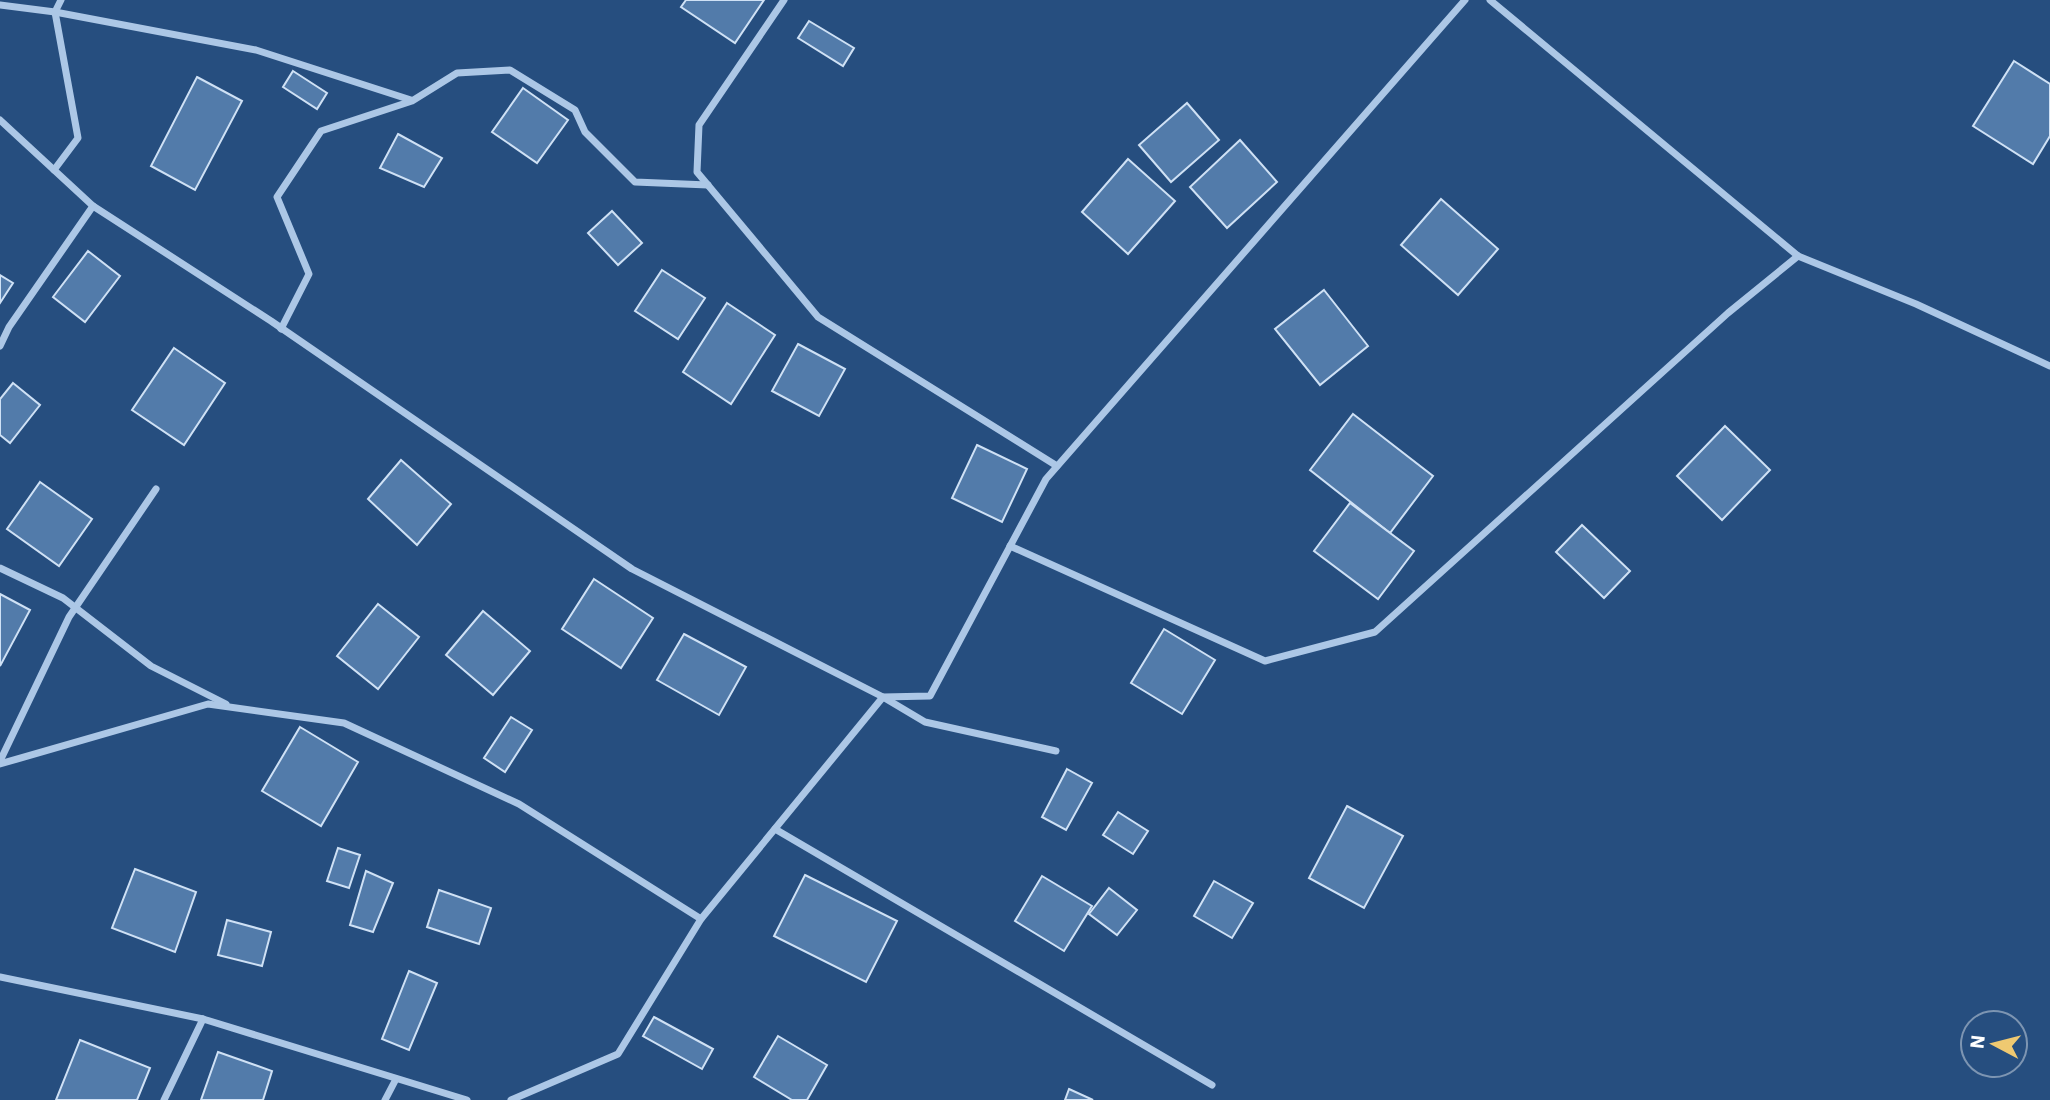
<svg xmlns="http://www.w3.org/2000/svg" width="2050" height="1100" font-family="'IBM Plex Sans',sans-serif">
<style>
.building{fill:#527baa;stroke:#cfe1f5;stroke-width:2}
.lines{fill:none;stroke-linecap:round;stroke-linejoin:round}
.street{stroke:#acc7e6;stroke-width:7}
</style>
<rect width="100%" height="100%" fill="#264e7f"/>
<g class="building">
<path d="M 686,0 L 764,0 L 735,43 L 681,7 Z"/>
<path d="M 809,21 L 854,48 L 843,66 L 798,38 Z"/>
<path d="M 2014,61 L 2050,84 L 2050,136 L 2033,164 L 1973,126 Z"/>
<path d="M 293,71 L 327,93 L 317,109 L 283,87 Z"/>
<path d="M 197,77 L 242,101 L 195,190 L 151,166 Z"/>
<path d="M 523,88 L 568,120 L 537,163 L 492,132 Z"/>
<path d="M 1187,103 L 1219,140 L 1171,182 L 1139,145 Z"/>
<path d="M 398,134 L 442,158 L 424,187 L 380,168 Z"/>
<path d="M 1240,140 L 1277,182 L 1227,228 L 1190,187 Z"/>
<path d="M 1128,159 L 1175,201 L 1128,254 L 1082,212 Z"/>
<path d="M 1441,199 L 1498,249 L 1458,295 L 1401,245 Z"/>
<path d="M 612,211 L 642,243 L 618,265 L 588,233 Z"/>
<path d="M 88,251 L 120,276 L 85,322 L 53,297 Z"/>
<path d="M 662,270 L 705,298 L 678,339 L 635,311 Z"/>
<path d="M 0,275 L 13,283 L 0,303 Z"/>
<path d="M 1324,290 L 1368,346 L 1320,385 L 1275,329 Z"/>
<path d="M 727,303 L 775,335 L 731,404 L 683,372 Z"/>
<path d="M 798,344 L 845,369 L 819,416 L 772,391 Z"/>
<path d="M 174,348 L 225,383 L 184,445 L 132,410 Z"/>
<path d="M 13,383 L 40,405 L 10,443 L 0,435 L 0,399 Z"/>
<path d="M 1353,414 L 1433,476 L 1390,533 L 1310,470 Z"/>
<path d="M 1725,426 L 1770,470 L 1722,520 L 1677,476 Z"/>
<path d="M 977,445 L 1027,469 L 1002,522 L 952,498 Z"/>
<path d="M 401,460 L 451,504 L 417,545 L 368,499 Z"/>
<path d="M 40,482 L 92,519 L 59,566 L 7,529 Z"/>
<path d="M 1350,503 L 1414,551 L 1378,599 L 1314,551 Z"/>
<path d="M 1582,525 L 1630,571 L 1604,598 L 1556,552 Z"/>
<path d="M 594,579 L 653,618 L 621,668 L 562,629 Z"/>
<path d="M 0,594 L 30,610 L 0,666 Z"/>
<path d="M 378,604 L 419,637 L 378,689 L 337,656 Z"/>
<path d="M 483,611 L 530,651 L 493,695 L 446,655 Z"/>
<path d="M 1164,629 L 1215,660 L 1182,714 L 1131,683 Z"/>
<path d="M 684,634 L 746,667 L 719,715 L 657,680 Z"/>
<path d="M 511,717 L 532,730 L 505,772 L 484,758 Z"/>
<path d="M 300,727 L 358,762 L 321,826 L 262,791 Z"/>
<path d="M 1067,769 L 1092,783 L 1066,830 L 1042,817 Z"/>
<path d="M 1347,806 L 1403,836 L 1364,908 L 1309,878 Z"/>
<path d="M 1118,812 L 1148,831 L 1133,854 L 1103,835 Z"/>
<path d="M 338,848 L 360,855 L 349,888 L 327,881 Z"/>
<path d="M 135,869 L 196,892 L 175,952 L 112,928 Z"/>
<path d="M 366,871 L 393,883 L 373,932 L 350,925 Z"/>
<path d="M 805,875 L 897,921 L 866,982 L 774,936 Z"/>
<path d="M 1042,876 L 1092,906 L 1064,951 L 1015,921 Z"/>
<path d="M 1214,881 L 1253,903 L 1232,938 L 1194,916 Z"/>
<path d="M 1109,888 L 1137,910 L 1117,935 L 1089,914 Z"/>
<path d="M 439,890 L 491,908 L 479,944 L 427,927 Z"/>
<path d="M 227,920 L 271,932 L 262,966 L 218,955 Z"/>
<path d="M 409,971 L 437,983 L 409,1050 L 382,1039 Z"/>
<path d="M 654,1017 L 713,1049 L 702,1069 L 643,1036 Z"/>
<path d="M 778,1036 L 827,1065 L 807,1100 L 792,1100 L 754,1077 Z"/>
<path d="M 80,1040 L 150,1068 L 137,1100 L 56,1100 Z"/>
<path d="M 218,1052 L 272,1071 L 263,1100 L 201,1100 Z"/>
<path d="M 1069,1089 L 1093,1100 L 1065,1100 Z"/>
</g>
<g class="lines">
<g class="street">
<path d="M 784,0 L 699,125 L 697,172 L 818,317 L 1057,466"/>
<path d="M 1490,0 L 1798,256 L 1916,304 L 2050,366"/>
<path d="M 0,5 L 55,12 L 256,50 L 411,100"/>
<path d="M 0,120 L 93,206 L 271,321 L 632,569 L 883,697 L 925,722 L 1056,751"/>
<path d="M 54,170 L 78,138 L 55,12 L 61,0"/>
<path d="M 281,329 L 309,274 L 277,197 L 321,131 L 412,101 L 457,73 L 510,70 L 575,110 L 585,132 L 635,182 L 708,185"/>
<path d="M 0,346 L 9,327 L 93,206"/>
<path d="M 1010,546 L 1265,661 L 1375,632 L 1728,313 L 1798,256"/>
<path d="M 0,568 L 63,598 L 151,666 L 226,704"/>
<path d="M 0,761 L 69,617 L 156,489"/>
<path d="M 0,764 L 208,704 L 344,723 L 519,804 L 701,919"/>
<path d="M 775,829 L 1212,1085"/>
<path d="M 0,977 L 203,1019 L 467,1100"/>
<path d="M 164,1100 L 203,1019"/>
<path d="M 385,1100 L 396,1079"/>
<path d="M 511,1100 L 618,1054 L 701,919 L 883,697 L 930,696 L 1046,479 L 1465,0"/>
</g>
</g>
<g transform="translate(1994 1044) rotate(277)"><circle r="33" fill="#264e7f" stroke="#7d95b2" stroke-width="2"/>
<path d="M0-5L12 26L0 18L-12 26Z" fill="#efc971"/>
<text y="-10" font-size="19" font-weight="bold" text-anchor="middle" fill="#ffffff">N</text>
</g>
</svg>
